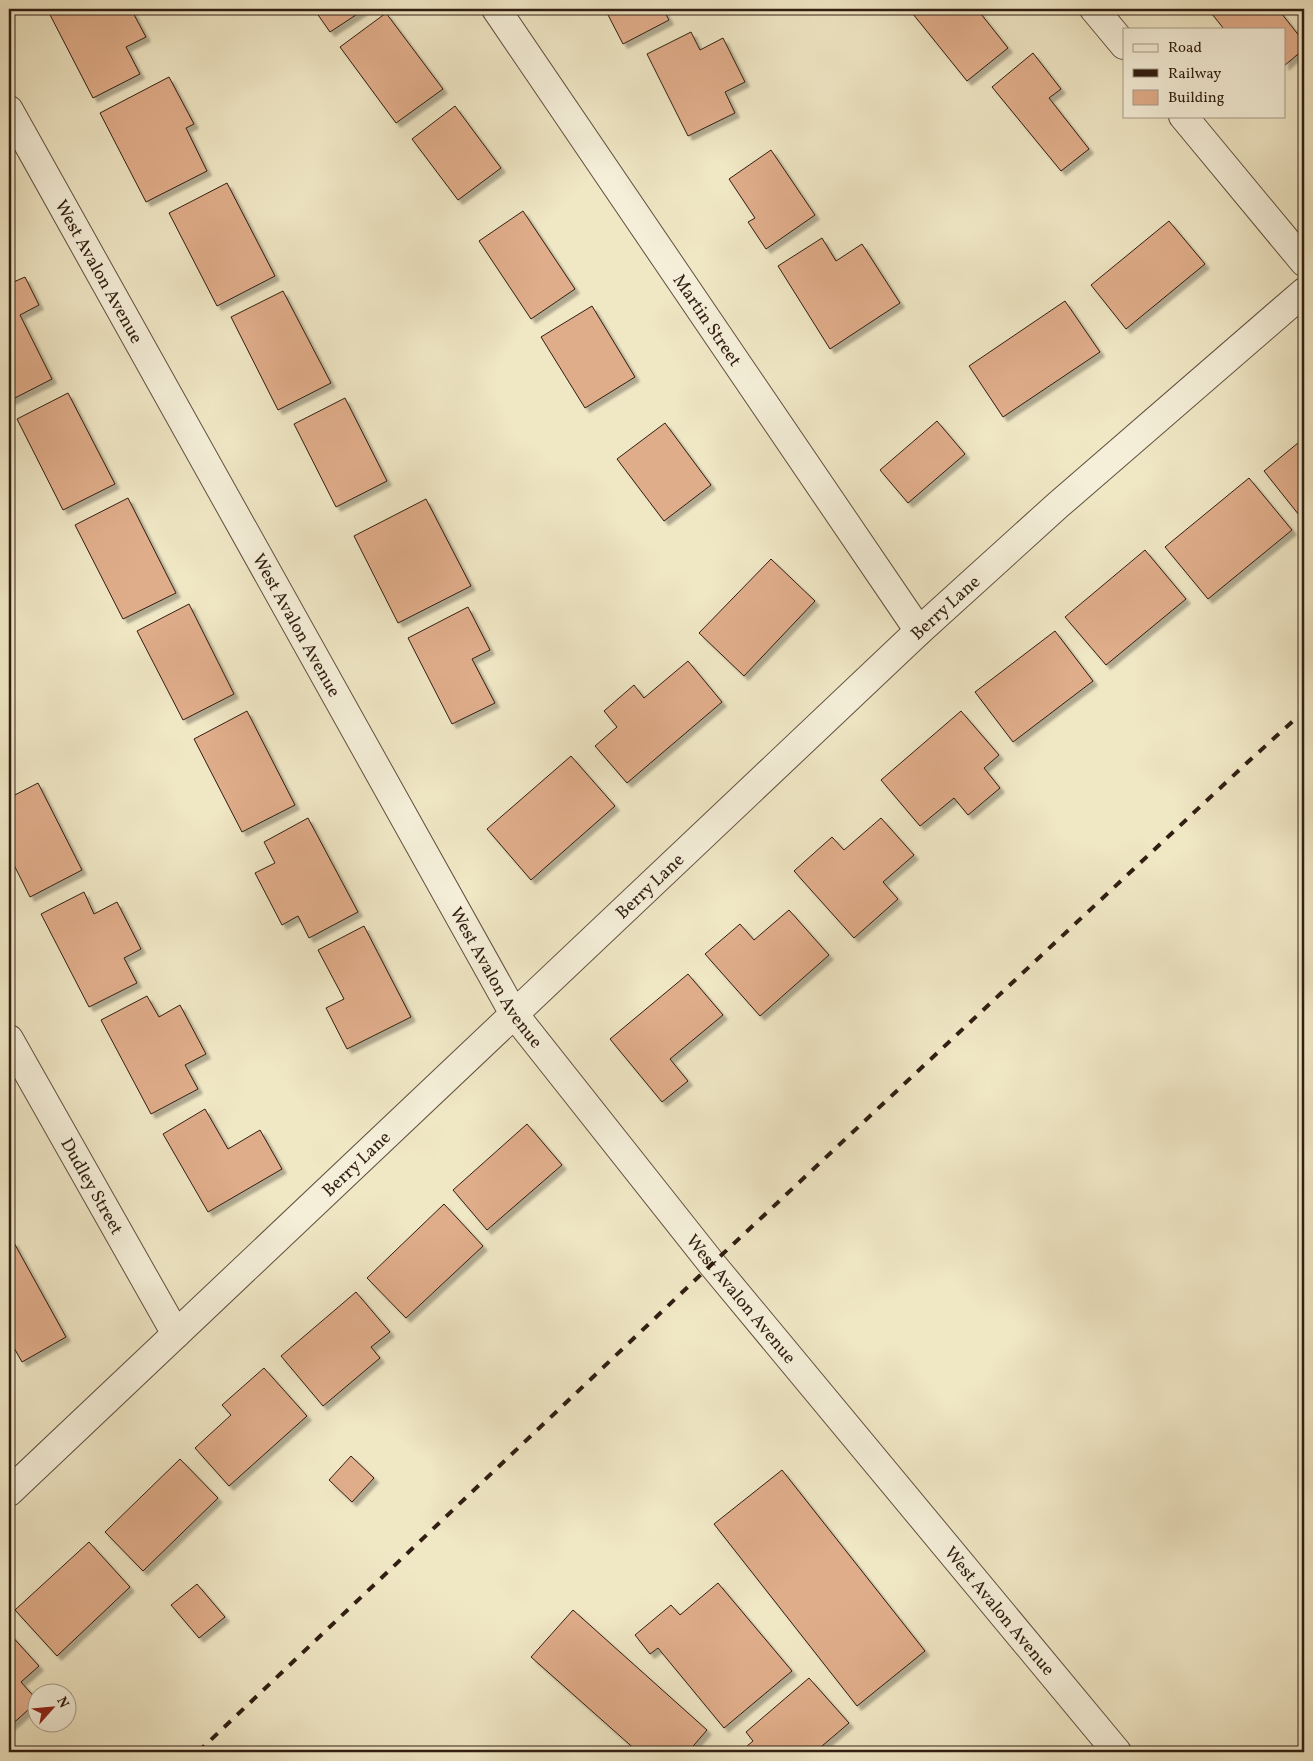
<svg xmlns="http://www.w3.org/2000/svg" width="1313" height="1761" font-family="Vollkorn,serif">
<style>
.building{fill:#e0ad8a;stroke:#311e12;filter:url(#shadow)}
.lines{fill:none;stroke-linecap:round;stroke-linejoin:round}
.street-casing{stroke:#61503f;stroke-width:30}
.street{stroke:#f5efd9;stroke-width:28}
.rail{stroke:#311e12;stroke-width:4;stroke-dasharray:9 9;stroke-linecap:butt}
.labels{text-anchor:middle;stroke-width:4;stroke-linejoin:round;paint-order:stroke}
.street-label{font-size:18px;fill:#311e12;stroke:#f5efd9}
</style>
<defs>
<filter id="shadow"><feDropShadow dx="4.5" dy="4.5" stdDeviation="1" flood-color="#0004"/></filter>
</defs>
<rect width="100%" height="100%" fill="#f0e7c5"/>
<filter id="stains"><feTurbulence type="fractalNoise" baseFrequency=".004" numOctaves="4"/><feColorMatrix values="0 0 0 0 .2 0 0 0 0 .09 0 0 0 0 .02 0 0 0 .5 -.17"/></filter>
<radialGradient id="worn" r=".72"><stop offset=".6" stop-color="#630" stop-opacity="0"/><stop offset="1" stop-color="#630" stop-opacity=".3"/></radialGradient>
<g class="building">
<path d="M 47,9 L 131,9 L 146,37 L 126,47 L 140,74 L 93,98 Z"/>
<path d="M 314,9 L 365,9 L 330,32 Z"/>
<path d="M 605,9 L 663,9 L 669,20 L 623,44 Z"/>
<path d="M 909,9 L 977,9 L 1008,48 L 967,81 Z"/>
<path d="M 1208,9 L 1278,9 L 1304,42 L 1304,49 L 1284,66 L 1284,29 L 1224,29 Z"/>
<path d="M 386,13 L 443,89 L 396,123 L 340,47 Z"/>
<path d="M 691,32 L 700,50 L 723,38 L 745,82 L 725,92 L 735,113 L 688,136 L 647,54 Z"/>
<path d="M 1033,53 L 1061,89 L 1049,98 L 1089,149 L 1061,171 L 992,87 Z"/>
<path d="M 169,77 L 194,124 L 186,128 L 207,171 L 146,202 L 100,113 Z"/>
<path d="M 455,106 L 501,168 L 458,200 L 412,139 Z"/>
<path d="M 771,150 L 815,215 L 766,249 L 748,222 L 755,218 L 729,179 Z"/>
<path d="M 227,183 L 275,276 L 217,306 L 169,213 Z"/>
<path d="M 523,211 L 575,289 L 531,319 L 479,241 Z"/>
<path d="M 1169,221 L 1205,264 L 1126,329 L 1091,285 Z"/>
<path d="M 822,238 L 836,261 L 862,244 L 900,303 L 830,349 L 778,266 Z"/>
<path d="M 25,277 L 39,305 L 20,315 L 52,379 L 9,401 L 9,284 Z"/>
<path d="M 283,291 L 331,383 L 278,410 L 231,317 Z"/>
<path d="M 1065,301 L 1100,352 L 1003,417 L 969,366 Z"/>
<path d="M 592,306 L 635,377 L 585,408 L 541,337 Z"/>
<path d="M 68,393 L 115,484 L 63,510 L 17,419 Z"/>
<path d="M 345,398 L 387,481 L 336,507 L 294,424 Z"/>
<path d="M 937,421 L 965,454 L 908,503 L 880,470 Z"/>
<path d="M 665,423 L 711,485 L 664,521 L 617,459 Z"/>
<path d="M 1304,438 L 1304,511 L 1299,515 L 1264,471 Z"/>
<path d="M 1249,478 L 1292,530 L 1208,599 L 1165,547 Z"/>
<path d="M 128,498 L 176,593 L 123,619 L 75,525 Z"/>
<path d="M 426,499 L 471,586 L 398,623 L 354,536 Z"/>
<path d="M 1145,550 L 1186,599 L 1106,665 L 1065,617 Z"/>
<path d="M 771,559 L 815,601 L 744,676 L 699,633 Z"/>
<path d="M 189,604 L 234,694 L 183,720 L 137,631 Z"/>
<path d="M 468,607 L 490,650 L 472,659 L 495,703 L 452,724 L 408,638 Z"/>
<path d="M 1055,631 L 1093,681 L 1013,742 L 975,692 Z"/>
<path d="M 688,661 L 722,702 L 627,783 L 595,746 L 617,727 L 604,711 L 634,685 L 644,698 Z"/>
<path d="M 247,711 L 295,805 L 242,832 L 194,739 Z"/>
<path d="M 961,711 L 999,755 L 984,768 L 1000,788 L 968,815 L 954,798 L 920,826 L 881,780 Z"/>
<path d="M 571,756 L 615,806 L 531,880 L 487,829 Z"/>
<path d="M 38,783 L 82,870 L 30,897 L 9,855 L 9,798 Z"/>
<path d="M 308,818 L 358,912 L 309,938 L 298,916 L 282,925 L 255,873 L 275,863 L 264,842 Z"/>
<path d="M 881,818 L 914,855 L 883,882 L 898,899 L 854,938 L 794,871 L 832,837 L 844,850 Z"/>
<path d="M 84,892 L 94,914 L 117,902 L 141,949 L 124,958 L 137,983 L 89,1007 L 41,914 Z"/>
<path d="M 789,910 L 829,955 L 760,1016 L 705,954 L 740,924 L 754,940 Z"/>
<path d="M 364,926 L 411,1017 L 347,1049 L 326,1008 L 344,999 L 318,950 Z"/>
<path d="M 688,974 L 723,1015 L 670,1059 L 688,1081 L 662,1102 L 610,1039 Z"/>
<path d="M 147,996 L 159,1017 L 180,1005 L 206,1054 L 185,1065 L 198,1089 L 151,1114 L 101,1020 Z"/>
<path d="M 205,1109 L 228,1149 L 260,1130 L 282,1169 L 208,1212 L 163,1134 Z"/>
<path d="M 527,1124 L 562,1165 L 487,1230 L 453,1190 Z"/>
<path d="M 444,1204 L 483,1246 L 406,1318 L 367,1278 Z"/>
<path d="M 13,1241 L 66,1337 L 22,1362 L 9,1339 L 9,1244 Z"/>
<path d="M 356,1292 L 390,1332 L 371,1347 L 380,1358 L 323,1406 L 281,1356 Z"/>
<path d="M 264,1368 L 307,1416 L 229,1486 L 195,1448 L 231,1415 L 222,1405 Z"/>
<path d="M 351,1456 L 374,1478 L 352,1502 L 329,1480 Z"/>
<path d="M 180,1459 L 218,1498 L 143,1571 L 105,1532 Z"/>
<path d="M 782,1470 L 925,1651 L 857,1706 L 714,1524 Z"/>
<path d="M 89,1542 L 130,1587 L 57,1656 L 15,1610 Z"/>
<path d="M 718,1583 L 792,1671 L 724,1728 L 658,1648 L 650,1654 L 635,1635 L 671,1605 L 680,1615 Z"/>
<path d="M 197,1584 L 225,1617 L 199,1638 L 171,1605 Z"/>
<path d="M 573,1610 L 707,1730 L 688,1752 L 638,1752 L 531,1657 Z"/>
<path d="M 9,1633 L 39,1666 L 21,1682 L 38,1701 L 9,1727 Z"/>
<path d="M 809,1678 L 849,1723 L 815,1752 L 740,1752 L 753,1741 L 746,1732 Z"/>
</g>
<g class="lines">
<g class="street-casing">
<g id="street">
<path id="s1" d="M 496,9 L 919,631"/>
<path d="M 1094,9 L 1124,45"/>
<path id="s2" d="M 9,110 L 514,1014 L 712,1264 L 1117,1752"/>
<path d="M 1183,116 L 1304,262"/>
<path id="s3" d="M 9,1039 L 176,1334"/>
<path id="s4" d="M 9,1492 L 919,631 L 1058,505 L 1304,292"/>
</g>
</g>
<use href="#street" class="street"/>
<path class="rail" d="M 198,1752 L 712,1264 L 1250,760 L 1304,711"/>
</g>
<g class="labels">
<g class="street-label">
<text dy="6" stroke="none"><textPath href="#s2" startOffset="185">West Avalon Avenue</textPath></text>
<text dy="6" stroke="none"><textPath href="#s1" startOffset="376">Martin Street</textPath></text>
<text dy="6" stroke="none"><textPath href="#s4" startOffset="1288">Berry Lane</textPath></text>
<text dy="6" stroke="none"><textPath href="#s2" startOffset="590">West Avalon Avenue</textPath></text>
<text dy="6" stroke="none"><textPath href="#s4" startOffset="882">Berry Lane</textPath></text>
<text dy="6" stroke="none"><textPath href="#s2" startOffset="995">West Avalon Avenue</textPath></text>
<text dy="6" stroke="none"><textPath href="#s4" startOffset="478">Berry Lane</textPath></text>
<text dy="6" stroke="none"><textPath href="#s3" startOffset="169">Dudley Street</textPath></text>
<text dy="6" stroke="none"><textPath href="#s2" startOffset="1400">West Avalon Avenue</textPath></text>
<text dy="6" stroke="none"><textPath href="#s2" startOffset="1805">West Avalon Avenue</textPath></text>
</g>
</g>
<rect width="1313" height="1761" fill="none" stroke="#f0e7c5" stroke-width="30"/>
<rect x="10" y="10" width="1293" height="1741" fill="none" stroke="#311e12" stroke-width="2.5"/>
<rect x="15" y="15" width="1283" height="1731" fill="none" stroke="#311e12"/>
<rect x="1123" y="28" width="162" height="90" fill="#f5efd9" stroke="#a79b89"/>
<rect x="1133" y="44" width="25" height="8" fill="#f5efd9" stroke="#a79b89"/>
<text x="1168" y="52" font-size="15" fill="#311e12">Road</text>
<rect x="1133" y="69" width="25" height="8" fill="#311e12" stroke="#a79b89"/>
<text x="1168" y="78" font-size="15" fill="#311e12">Railway</text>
<rect x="1133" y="90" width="25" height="15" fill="#e0ad8a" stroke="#a79b89"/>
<text x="1168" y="102" font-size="15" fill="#311e12">Building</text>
<g transform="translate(52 1708) rotate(63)"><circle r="24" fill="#f5efd9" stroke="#a79b89"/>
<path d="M0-4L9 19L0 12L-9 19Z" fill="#8f2418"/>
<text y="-8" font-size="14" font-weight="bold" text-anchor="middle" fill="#311e12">N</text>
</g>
<rect width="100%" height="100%" filter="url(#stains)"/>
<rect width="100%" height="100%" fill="url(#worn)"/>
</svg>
